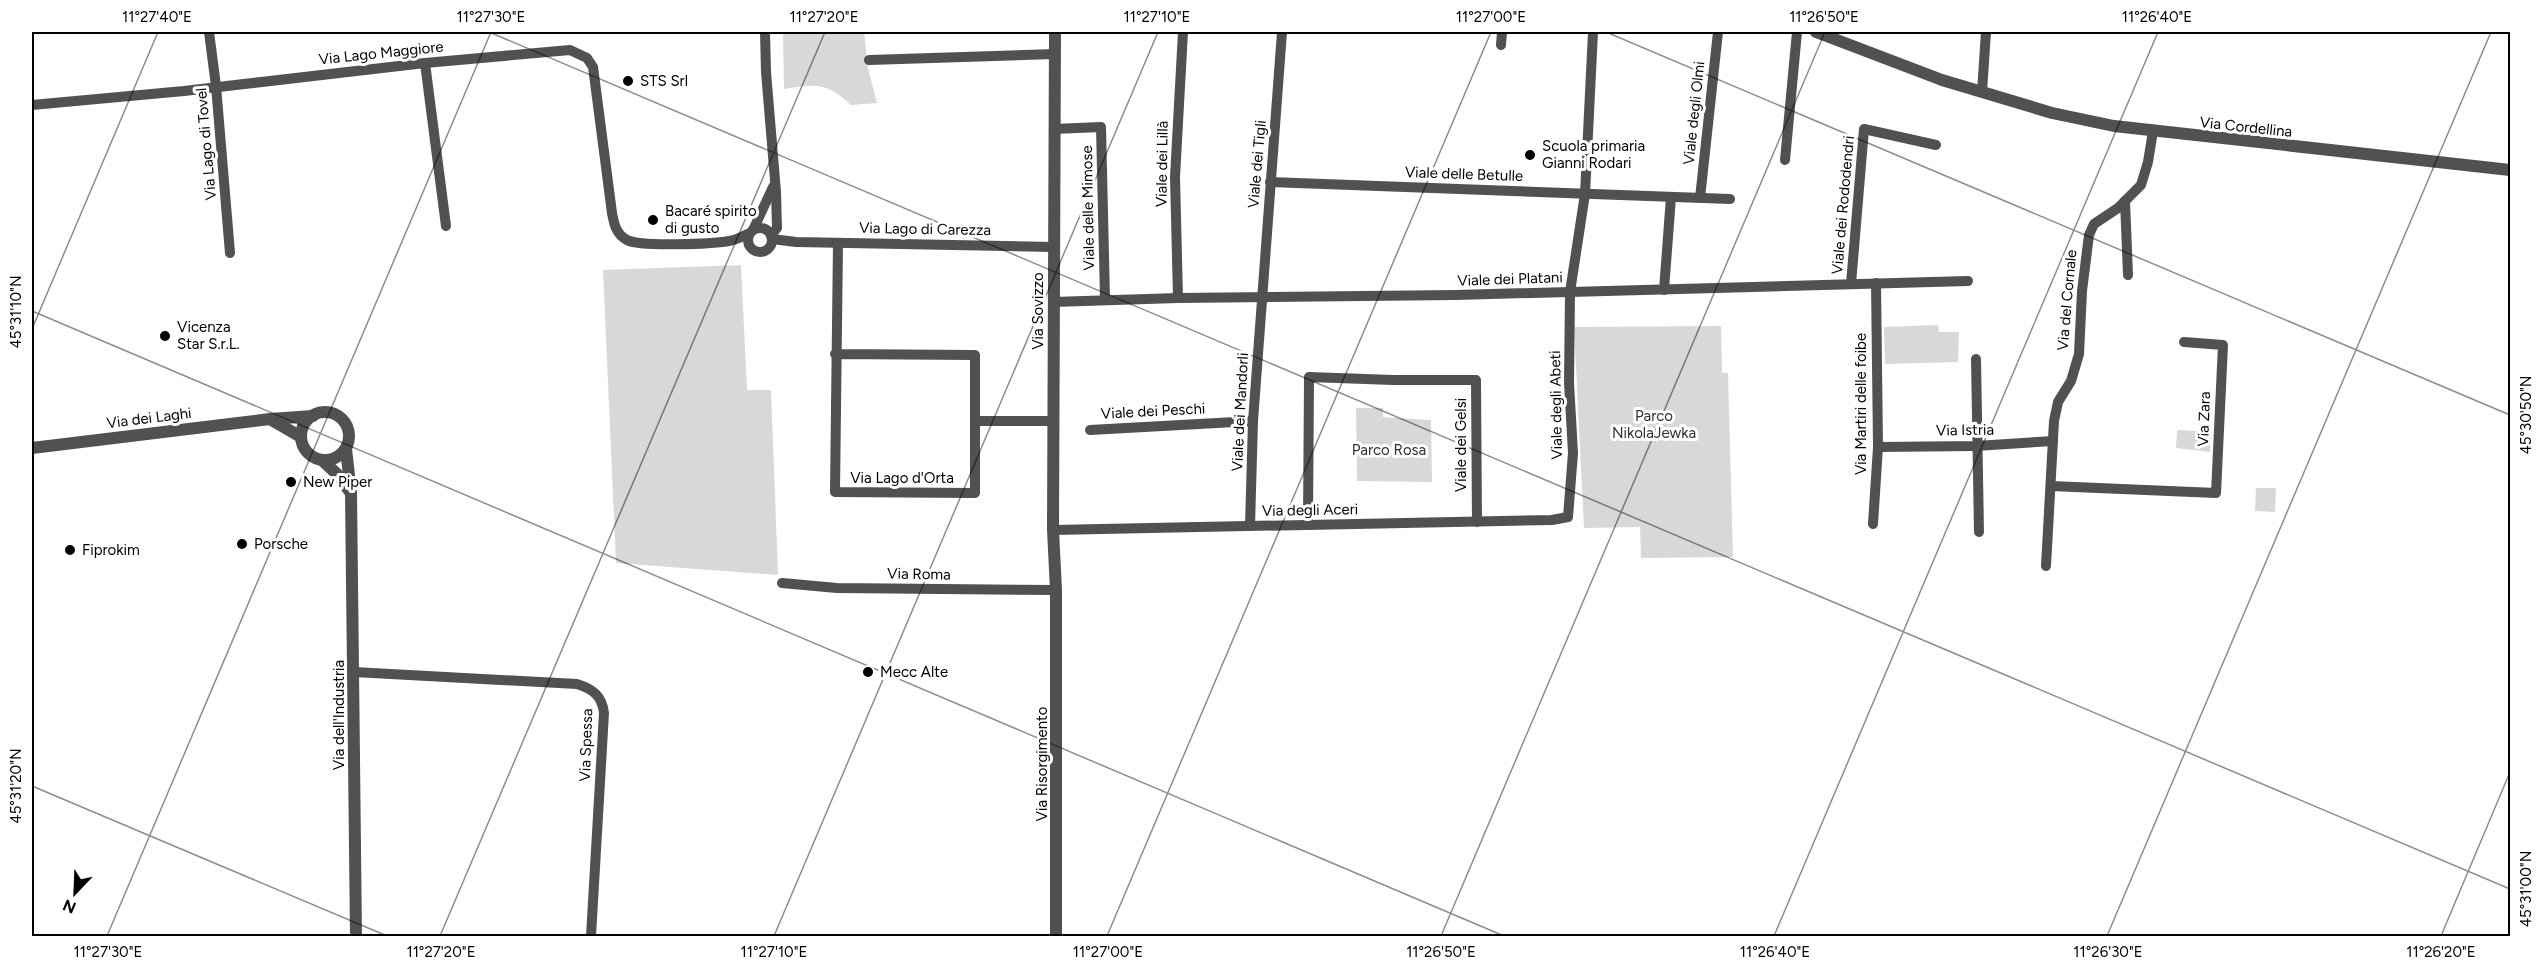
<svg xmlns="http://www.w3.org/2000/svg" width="2542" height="968" font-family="Figtree,sans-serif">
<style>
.green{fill:#d8d8d8}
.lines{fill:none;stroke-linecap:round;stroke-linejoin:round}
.minor{stroke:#515151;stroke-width:10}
.tertiary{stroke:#515151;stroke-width:12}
.ticks{fill:none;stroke:#000;stroke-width:1.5;stroke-opacity:0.45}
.poi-dot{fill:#000;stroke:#fff;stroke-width:2}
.labels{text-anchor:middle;stroke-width:6;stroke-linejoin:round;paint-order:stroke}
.street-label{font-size:15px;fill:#000;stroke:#fff}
.poi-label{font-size:15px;fill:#000;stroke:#fff;text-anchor:start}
.park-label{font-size:15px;fill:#2f2f2f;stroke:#fff}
.neatline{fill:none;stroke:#000;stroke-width:2}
.ticks-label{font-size:15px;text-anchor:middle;fill:#000}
</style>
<rect width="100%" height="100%" fill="#fff"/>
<g class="green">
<path d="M 783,32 L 864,32 L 868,68 L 877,103 L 851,105 C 826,82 816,84 784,89 Z"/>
<path d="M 741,265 L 747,390 L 771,390 L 778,575 L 616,563 L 603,270 Z"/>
<path d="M 1938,325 L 1939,332 L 1959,332 L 1958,362 L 1885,364 L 1884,327 Z"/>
<path d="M 1721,326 L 1722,373 L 1728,373 L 1733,557 L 1641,558 L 1640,527 L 1584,528 L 1574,327 Z"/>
<path d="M 1356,408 L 1383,408 L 1383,417 L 1431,420 L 1432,482 L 1357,481 Z"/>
<path d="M 2177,430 L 2212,432 L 2210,452 L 2176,448 Z"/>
<path d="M 2256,488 L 2276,488 L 2275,512 L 2255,511 Z"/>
</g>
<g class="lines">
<g class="minor">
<path d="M 209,32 L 216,86 L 230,253"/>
<path d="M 765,32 L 766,72 L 776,192 L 777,228 L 771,235"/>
<path d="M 1501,45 L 1502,32"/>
<path d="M 869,60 L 1054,54"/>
<path d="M 425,63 L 446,226"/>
<path d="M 1982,92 L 1986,32"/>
<path d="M 32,105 L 184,91 L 425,63 L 570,50 L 587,58 L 593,67 L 612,213 C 614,224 616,234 627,240 C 640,247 712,244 729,241 C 737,240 743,236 750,233"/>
<path d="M 1054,129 L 1101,127 L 1105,299"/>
<path d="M 1785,160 L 1797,32"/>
<path d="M 1270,182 L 1730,199"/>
<path d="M 1700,198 L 1718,32"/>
<path d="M 2125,201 L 2128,275"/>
<circle cx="760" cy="240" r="12"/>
<path d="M 753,230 L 773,187"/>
<path d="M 772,239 L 796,242 L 1053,247"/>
<path d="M 1851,284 L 1864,129 L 1936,145"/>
<path d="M 1664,290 L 1671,197"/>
<path d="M 1178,298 L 1175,177 L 1183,32"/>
<path d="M 1053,302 L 1178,298 L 1456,295 L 1968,281"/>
<path d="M 835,354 L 975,355 L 975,493 L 835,492 L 838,243"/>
<path d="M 1976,359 L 1979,532"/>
<path d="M 975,421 L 1053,421"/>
<path d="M 1090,430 L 1253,421"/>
<path d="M 1878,447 L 1976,446 L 2053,441"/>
<path d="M 2051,486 L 2216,493 L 2223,345 L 2184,342"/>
<path d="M 1873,524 L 1878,447 L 1876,283"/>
<path d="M 1308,525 L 1309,377 L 1393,380 L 1476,380 L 1477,522"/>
<path d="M 1250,526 L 1253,421 L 1282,32"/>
<path d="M 1053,530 L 1552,520 L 1568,517 L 1573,453 L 1569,383 L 1570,292 L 1585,194 L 1593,32"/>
<path d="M 2046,566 L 2054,421 L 2058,402 L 2071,381 L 2079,354 L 2082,291 L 2089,235 L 2094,224 L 2118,208 L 2141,185 L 2148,162 L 2153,131"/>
<path d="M 782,583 L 837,588 L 1056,590"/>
<path d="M 354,672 L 577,684 C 593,689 602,696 604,713 L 591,936"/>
</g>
<g class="tertiary">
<path d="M 1055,32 L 1053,530 L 1056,590 L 1056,936"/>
<path d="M 1816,32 L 1942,80 L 2052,113 L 2114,126 L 2510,170"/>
<circle cx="325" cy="436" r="24"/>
<path d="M 270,419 L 301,437"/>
<path d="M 32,448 L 270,419 L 313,416"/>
<path d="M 346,449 L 351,493 L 356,936"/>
<path d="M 322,460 L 338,475 L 350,492"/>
</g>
</g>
<path class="ticks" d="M 489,32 L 2510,889M 1606,32 L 2510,415M 32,311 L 1504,936M 32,329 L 158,32M 32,786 L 387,936M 107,936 L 491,32M 440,936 L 825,32M 774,936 L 1158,32M 1107,936 L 1491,32M 1441,936 L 1825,32M 1774,936 L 2158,32M 2107,936 L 2491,32M 2441,936 L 2510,772"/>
<g class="poi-dot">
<circle cx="628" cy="81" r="6"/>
<circle cx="1530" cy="155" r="6"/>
<circle cx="653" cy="220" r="6"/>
<circle cx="165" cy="336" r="6"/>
<circle cx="291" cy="482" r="6"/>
<circle cx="242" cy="544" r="6"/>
<circle cx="70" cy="550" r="6"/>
<circle cx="868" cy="672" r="6"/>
</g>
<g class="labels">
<g class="street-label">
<text transform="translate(381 53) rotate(-6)" y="5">Via Lago Maggiore</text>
<text transform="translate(1694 113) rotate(-84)" y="5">Viale degli Olmi</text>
<text transform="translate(2246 127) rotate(6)" y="5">Via Cordellina</text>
<text transform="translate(206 144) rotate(-95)" y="5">Via Lago di Tovel</text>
<text transform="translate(1162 164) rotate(-89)" y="5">Viale dei Lillà</text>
<text transform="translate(1257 164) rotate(-85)" y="5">Viale dei Tigli</text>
<text transform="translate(1464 174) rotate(2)" y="5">Viale delle Betulle</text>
<text transform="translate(1843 205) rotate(-85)" y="5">Viale dei Rododendri</text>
<text transform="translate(1088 208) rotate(-91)" y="5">Viale delle Mimose</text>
<text transform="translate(925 229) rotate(1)" y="5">Via Lago di Carezza</text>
<text transform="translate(1510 279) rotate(-2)" y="5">Viale dei Platani</text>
<text transform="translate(2067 300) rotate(-85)" y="5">Via del Cornale</text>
<text transform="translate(1038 311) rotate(-90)" y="5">Via Sovizzo</text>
<text transform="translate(1861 404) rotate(-90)" y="5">Via Martiri delle foibe</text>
<text transform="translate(1556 405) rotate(-91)" y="5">Viale degli Abeti</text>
<text transform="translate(1153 411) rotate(-3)" y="5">Viale dei Peschi</text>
<text transform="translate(1240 412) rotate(-87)" y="5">Viale dei Mandorli</text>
<text transform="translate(149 418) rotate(-7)" y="5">Via dei Laghi</text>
<text transform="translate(2204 419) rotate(-88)" y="5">Via Zara</text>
<text transform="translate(1965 430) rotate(-1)" y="5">Via Istria</text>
<text transform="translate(1461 445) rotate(-90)" y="5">Viale dei Gelsi</text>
<text x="902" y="483">Via Lago d'Orta</text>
<text transform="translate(1310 510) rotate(-1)" y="5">Via degli Aceri</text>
<text transform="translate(919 574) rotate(1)" y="5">Via Roma</text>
<text transform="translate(339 715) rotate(-90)" y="5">Via dell'Industria</text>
<text transform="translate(586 745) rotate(-88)" y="5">Via Spessa</text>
<text transform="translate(1042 764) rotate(-90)" y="5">Via Risorgimento</text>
</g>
<g class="poi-label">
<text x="640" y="86">STS Srl</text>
<text x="1542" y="151">Scuola primaria<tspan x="1542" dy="17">Gianni Rodari</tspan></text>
<text x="665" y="216">Bacaré spirito<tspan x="665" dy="17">di gusto</tspan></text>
<text x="177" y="332">Vicenza<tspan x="177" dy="17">Star S.r.L.</tspan></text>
<text x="303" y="487">New Piper</text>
<text x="254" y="549">Porsche</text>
<text x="82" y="555">Fiprokim</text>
<text x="880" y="677">Mecc Alte</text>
</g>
<g class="park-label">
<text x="1654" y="421">Parco<tspan x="1654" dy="17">NikolaJewka</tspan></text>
<text x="1389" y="455">Parco Rosa</text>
</g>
</g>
<rect width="2542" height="968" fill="none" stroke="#ffffff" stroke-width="66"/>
<g transform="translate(75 893) rotate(203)" stroke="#ffffff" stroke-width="4.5" paint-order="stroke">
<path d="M0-4.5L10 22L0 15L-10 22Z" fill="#000000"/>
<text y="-9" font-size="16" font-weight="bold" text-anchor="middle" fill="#000000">N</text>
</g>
<rect x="33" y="33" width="2476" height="902" class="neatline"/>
<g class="ticks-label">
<text x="157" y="22">11°27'40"E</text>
<text x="491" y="22">11°27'30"E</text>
<text x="824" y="22">11°27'20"E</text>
<text x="1157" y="22">11°27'10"E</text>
<text x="1491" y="22">11°27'00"E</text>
<text x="1824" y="22">11°26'50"E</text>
<text x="2157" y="22">11°26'40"E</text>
<text transform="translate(16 312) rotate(-90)" y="5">45°31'10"N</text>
<text transform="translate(2526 415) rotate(-90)" y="5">45°30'50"N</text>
<text transform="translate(16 786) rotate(-90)" y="5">45°31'20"N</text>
<text transform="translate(2526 889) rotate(-90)" y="5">45°31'00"N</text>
<text x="108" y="957">11°27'30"E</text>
<text x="441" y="957">11°27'20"E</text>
<text x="774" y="957">11°27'10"E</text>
<text x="1108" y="957">11°27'00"E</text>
<text x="1441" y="957">11°26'50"E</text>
<text x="1775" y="957">11°26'40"E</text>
<text x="2108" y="957">11°26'30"E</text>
<text x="2441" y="957">11°26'20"E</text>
</g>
</svg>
